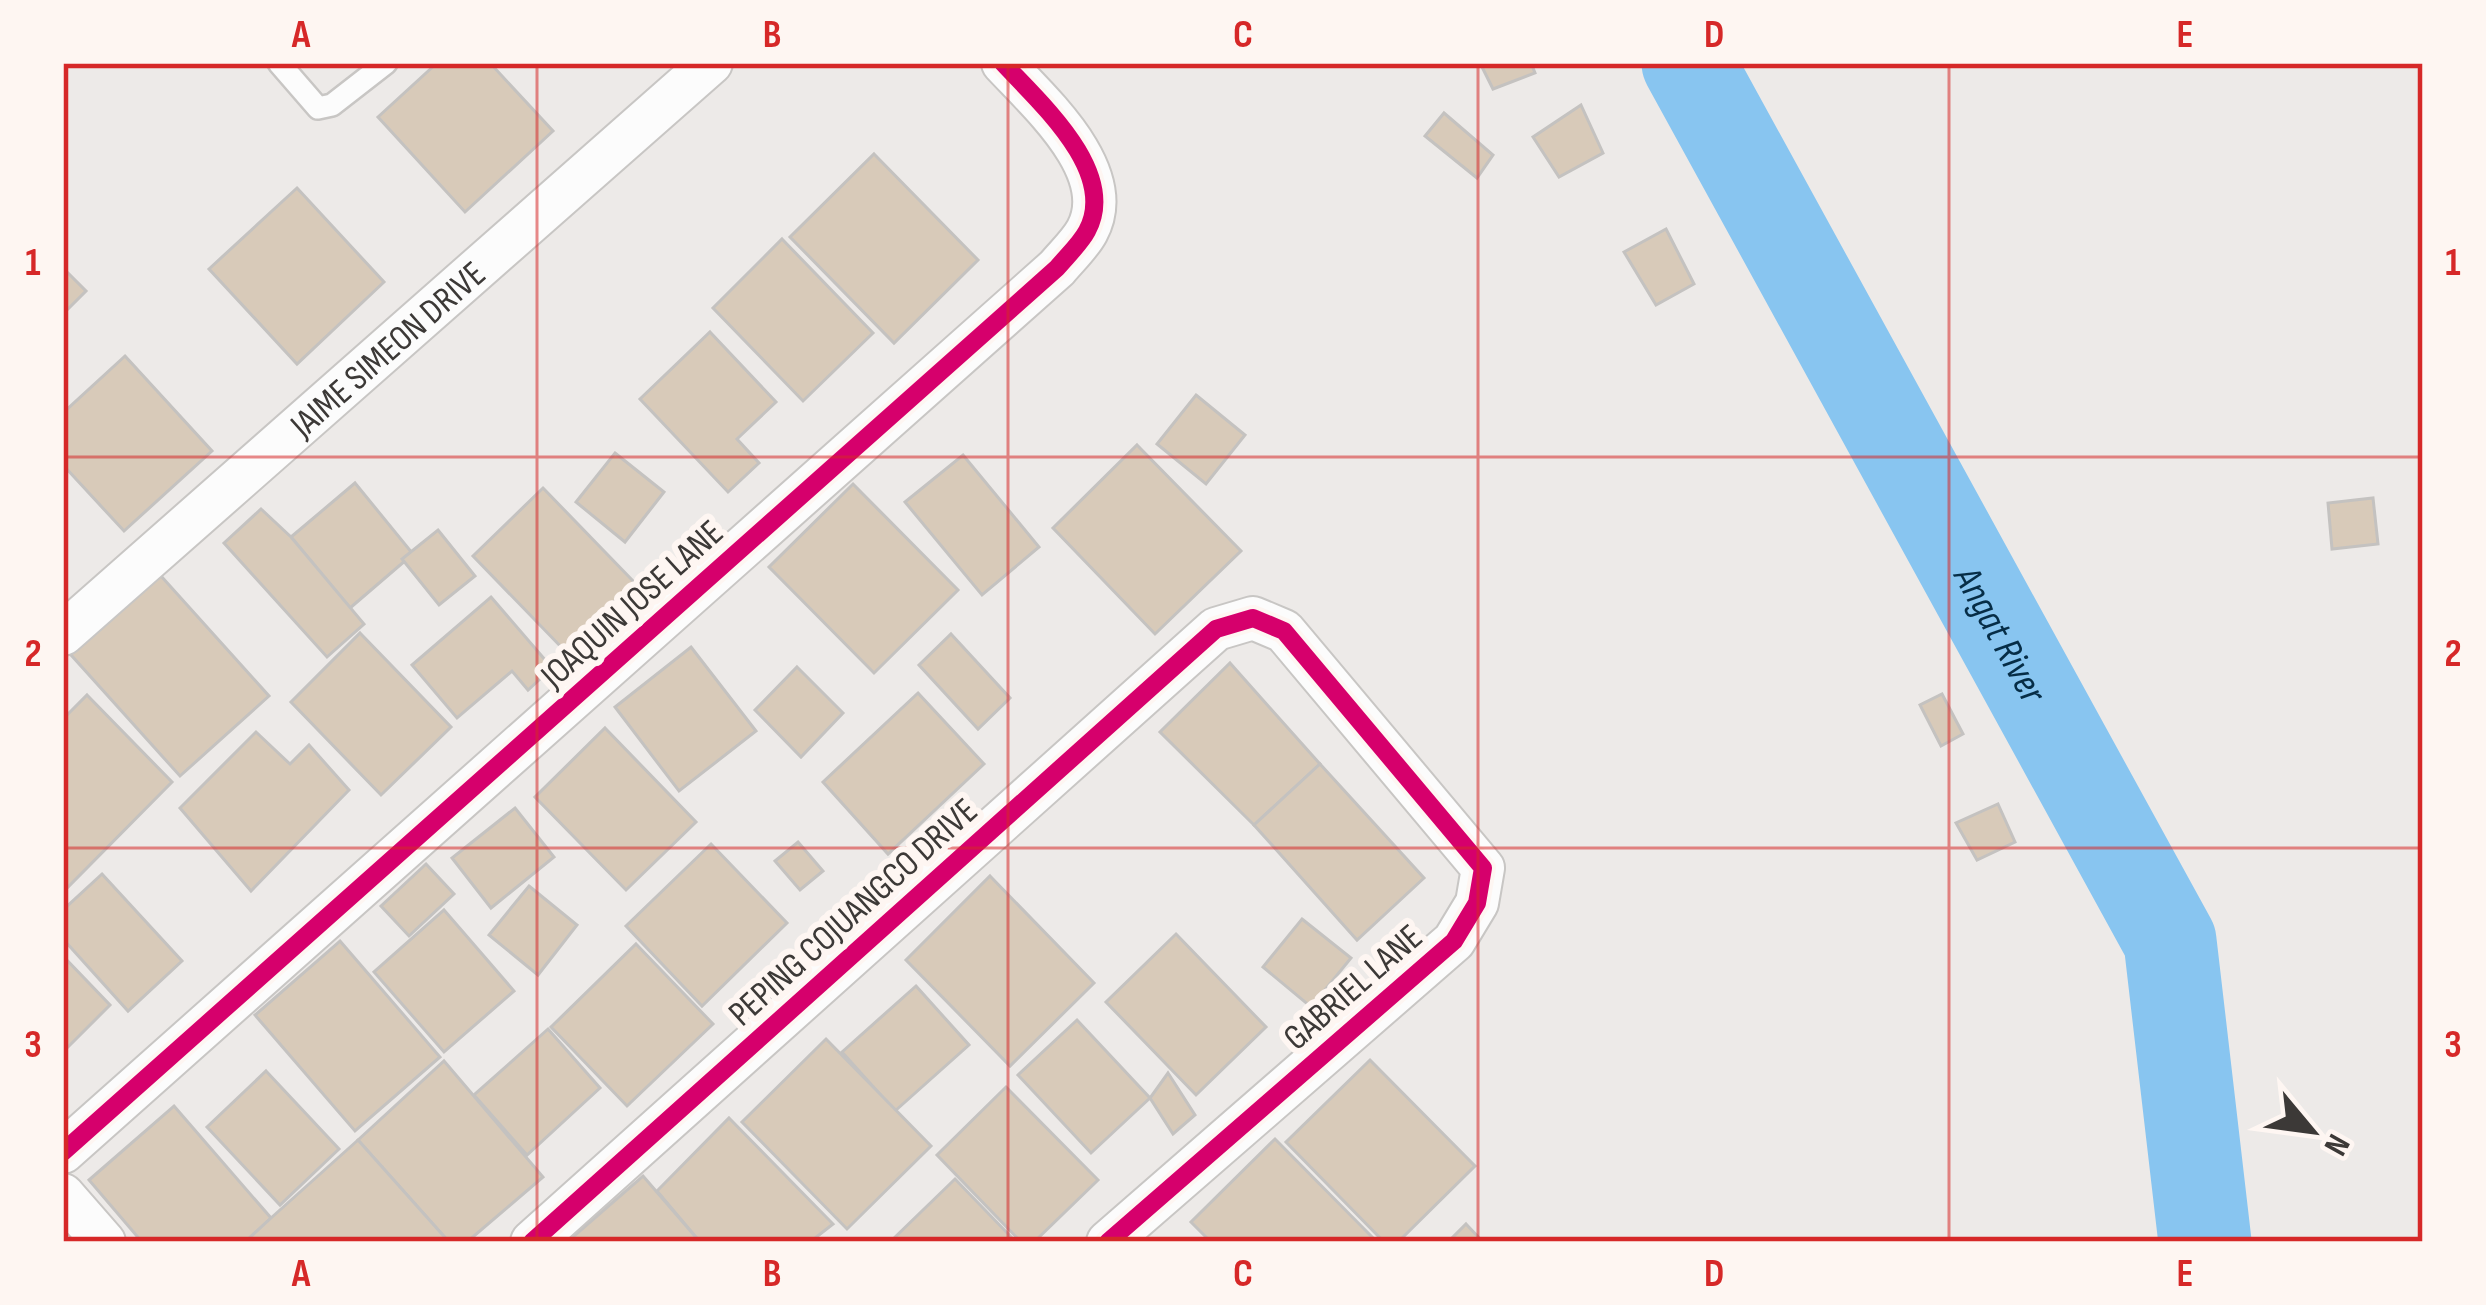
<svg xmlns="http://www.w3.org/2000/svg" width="2486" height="1305" font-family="'Sofia Sans Condensed',sans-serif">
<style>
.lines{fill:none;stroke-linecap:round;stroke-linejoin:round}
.river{stroke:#88c5f0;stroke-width:93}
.building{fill:#d8cab9;stroke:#c4c2c0;stroke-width:3}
.lane-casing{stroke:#c8c6c4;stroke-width:26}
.street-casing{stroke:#c8c6c4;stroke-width:46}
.lane{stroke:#fcfcfc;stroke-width:21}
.street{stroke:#fcfcfc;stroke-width:42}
.cycleway-casing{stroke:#fef6f2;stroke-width:26}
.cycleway{stroke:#d6006c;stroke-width:18}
.grid{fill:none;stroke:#d62828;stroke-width:3;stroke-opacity:0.55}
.labels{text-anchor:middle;stroke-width:12;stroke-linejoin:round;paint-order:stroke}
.street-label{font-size:36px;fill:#3c3937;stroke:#fef6f2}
.water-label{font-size:39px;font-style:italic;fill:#062d46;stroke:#fef6f2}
.neatline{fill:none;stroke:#d62828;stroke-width:4.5}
.grid-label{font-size:39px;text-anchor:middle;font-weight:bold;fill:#d62828}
</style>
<rect width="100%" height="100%" fill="#edeae8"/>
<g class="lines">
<path class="river" id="s1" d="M 1688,63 L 2170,941 L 2205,1242"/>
</g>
<g class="building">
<path d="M 437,63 L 490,63 L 553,131 L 465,212 L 378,117 Z"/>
<path d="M 1480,63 L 1531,63 L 1535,73 L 1493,89 Z"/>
<path d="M 1581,105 L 1603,153 L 1559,177 L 1533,137 Z"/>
<path d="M 1444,113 L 1493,155 L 1477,178 L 1425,136 Z"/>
<path d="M 874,154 L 978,260 L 894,343 L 790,237 Z"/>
<path d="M 297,188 L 384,282 L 297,364 L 209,269 Z"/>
<path d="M 1666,229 L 1694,284 L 1656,305 L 1624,252 Z"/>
<path d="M 782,239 L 873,333 L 803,401 L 713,308 Z"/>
<path d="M 63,268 L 86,291 L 63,314 Z"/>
<path d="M 710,332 L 776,402 L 737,439 L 759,463 L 728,492 L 640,399 Z"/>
<path d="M 125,356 L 212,451 L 124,531 L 63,465 L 63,413 Z"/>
<path d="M 1196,395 L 1245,435 L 1206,484 L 1157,444 Z"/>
<path d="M 1137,445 L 1241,551 L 1155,634 L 1053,528 Z"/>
<path d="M 615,453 L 664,492 L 625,542 L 576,502 Z"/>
<path d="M 963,455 L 1039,547 L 982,595 L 905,502 Z"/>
<path d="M 355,483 L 413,554 L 350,608 L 291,537 Z"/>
<path d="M 853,484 L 958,590 L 874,673 L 769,567 Z"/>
<path d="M 543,488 L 634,582 L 564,650 L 473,556 Z"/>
<path d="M 2373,498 L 2378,544 L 2332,549 L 2328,503 Z"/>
<path d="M 261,509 L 291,537 L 364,624 L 327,657 L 224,543 Z"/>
<path d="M 438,530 L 475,576 L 439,605 L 402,559 Z"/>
<path d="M 152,566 L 269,696 L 180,776 L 63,646 Z"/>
<path d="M 491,597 L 552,668 L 528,690 L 512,671 L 457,718 L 412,665 Z"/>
<path d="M 360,633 L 451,727 L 381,795 L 291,702 Z"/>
<path d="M 951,634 L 1010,698 L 978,729 L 919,665 Z"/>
<path d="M 691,647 L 756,731 L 679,791 L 615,707 Z"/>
<path d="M 1230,663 L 1320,764 L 1254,825 L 1160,732 Z"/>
<path d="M 797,667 L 843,713 L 801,757 L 755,710 Z"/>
<path d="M 918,693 L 984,764 L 888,854 L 823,782 Z"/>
<path d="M 1942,694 L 1963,734 L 1941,746 L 1920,705 Z"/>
<path d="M 87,695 L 172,782 L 68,887 L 63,882 L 63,719 Z"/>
<path d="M 605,728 L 696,822 L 626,890 L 535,797 Z"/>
<path d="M 256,732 L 290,764 L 309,745 L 349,790 L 251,891 L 180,808 Z"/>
<path d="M 1320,764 L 1424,878 L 1357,940 L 1254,825 Z"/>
<path d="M 1998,804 L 2015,842 L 1977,860 L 1956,823 Z"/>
<path d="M 515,808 L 554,857 L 491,908 L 452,858 Z"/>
<path d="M 798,842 L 823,871 L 800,890 L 775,861 Z"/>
<path d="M 711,844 L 787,923 L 702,1006 L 626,926 Z"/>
<path d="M 426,864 L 454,894 L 409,936 L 381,906 Z"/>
<path d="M 102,874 L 182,961 L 128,1011 L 63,939 L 63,910 Z"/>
<path d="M 990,876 L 1094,983 L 1010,1066 L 906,960 Z"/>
<path d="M 529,886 L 577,925 L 538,975 L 489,935 Z"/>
<path d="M 444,910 L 514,991 L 444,1052 L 374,972 Z"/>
<path d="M 1302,919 L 1351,958 L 1311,1007 L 1263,967 Z"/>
<path d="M 1176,934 L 1266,1027 L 1196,1095 L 1106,1002 Z"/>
<path d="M 340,941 L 440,1057 L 355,1131 L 255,1015 Z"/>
<path d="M 636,944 L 713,1024 L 627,1106 L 551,1027 Z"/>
<path d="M 63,956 L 110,1005 L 63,1052 Z"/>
<path d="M 916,986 L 969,1045 L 895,1111 L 842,1052 Z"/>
<path d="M 1077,1020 L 1150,1098 L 1091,1153 L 1018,1075 Z"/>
<path d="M 548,1029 L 600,1088 L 527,1155 L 474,1095 Z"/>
<path d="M 826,1039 L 931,1146 L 847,1229 L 742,1122 Z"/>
<path d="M 1370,1060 L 1475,1166 L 1398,1242 L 1384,1242 L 1286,1142 Z"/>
<path d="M 444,1061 L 543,1177 L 467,1242 L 449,1242 L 358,1140 Z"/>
<path d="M 266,1071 L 339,1149 L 280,1205 L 207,1127 Z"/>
<path d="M 1168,1073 L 1195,1115 L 1173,1134 L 1150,1098 Z"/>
<path d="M 1006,1087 L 1098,1180 L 1034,1242 L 1021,1242 L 937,1155 Z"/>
<path d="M 174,1106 L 271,1218 L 245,1242 L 142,1242 L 89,1180 Z"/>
<path d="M 729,1118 L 833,1224 L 810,1242 L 700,1242 L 657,1191 Z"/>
<path d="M 1275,1139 L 1377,1242 L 1211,1242 L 1191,1222 Z"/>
<path d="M 358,1140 L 449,1242 L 245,1242 L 271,1218 Z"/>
<path d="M 643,1176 L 700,1242 L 567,1242 Z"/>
<path d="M 955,1179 L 1016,1242 L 890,1242 Z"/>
<path d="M 1466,1224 L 1483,1242 L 1448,1242 Z"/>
</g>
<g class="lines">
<g class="lane-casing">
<path id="lane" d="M 279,63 L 318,108 L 332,105 L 386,63"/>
</g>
<g class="street-casing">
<g id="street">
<path id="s2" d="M 63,634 L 711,63"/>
<path d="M 63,1152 L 1057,268 C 1067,256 1080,244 1087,231 C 1119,172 1039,102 1003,63"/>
<path d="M 63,1195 L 104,1242"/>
<path d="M 532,1242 L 1216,629 L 1253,618 L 1284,631 L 1483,868 L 1477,903 L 1454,941 L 1108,1242"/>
</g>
</g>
<use href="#lane" class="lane"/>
<use href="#street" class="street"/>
<g class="cycleway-casing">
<g id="cycleway">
<path d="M 63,1152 L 1057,268 C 1067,256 1080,244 1087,231 C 1119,172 1039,102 1003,63"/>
<path d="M 532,1242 L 1216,629 L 1253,618 L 1284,631 L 1483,868 L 1477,903 L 1454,941 L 1108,1242"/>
</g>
</g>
<use href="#cycleway" class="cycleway"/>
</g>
<path class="grid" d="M 537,63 L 537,1242M 1008,63 L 1008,1242M 1478,63 L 1478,1242M 1949,63 L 1949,1242M 63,457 L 2423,457M 63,848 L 2423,848"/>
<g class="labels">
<g class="street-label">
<text dy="13" stroke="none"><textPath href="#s2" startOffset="432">JAIME SIMEON DRIVE</textPath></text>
<text transform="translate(631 603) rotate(-42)" y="13">JOAQUIN JOSE LANE</text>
<text transform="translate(852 911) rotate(-42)" y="13">PEPING COJUANGCO DRIVE</text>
<text transform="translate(1352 986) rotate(-41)" y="13">GABRIEL LANE</text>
</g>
<g class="water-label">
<text dy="14" stroke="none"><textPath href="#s1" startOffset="651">Angat River</textPath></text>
</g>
</g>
<rect width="2486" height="1305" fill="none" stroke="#fef6f2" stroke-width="132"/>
<g transform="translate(2312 1131) rotate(119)" stroke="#fef6f2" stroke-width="9" paint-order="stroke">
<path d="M0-9L21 45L0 30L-21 45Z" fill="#3c3937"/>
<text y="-18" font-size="33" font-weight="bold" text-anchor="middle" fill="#3c3937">N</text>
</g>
<rect x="66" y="66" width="2354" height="1173" class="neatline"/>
<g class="grid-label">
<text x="301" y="47">A</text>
<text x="772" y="47">B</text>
<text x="1243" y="47">C</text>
<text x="1714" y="47">D</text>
<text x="2185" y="47">E</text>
<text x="33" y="275">1</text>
<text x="2453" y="275">1</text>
<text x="33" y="666">2</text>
<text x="2453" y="666">2</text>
<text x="33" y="1057">3</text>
<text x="2453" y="1057">3</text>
<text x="301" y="1286">A</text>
<text x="772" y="1286">B</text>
<text x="1243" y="1286">C</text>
<text x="1714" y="1286">D</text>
<text x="2185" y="1286">E</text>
</g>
</svg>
